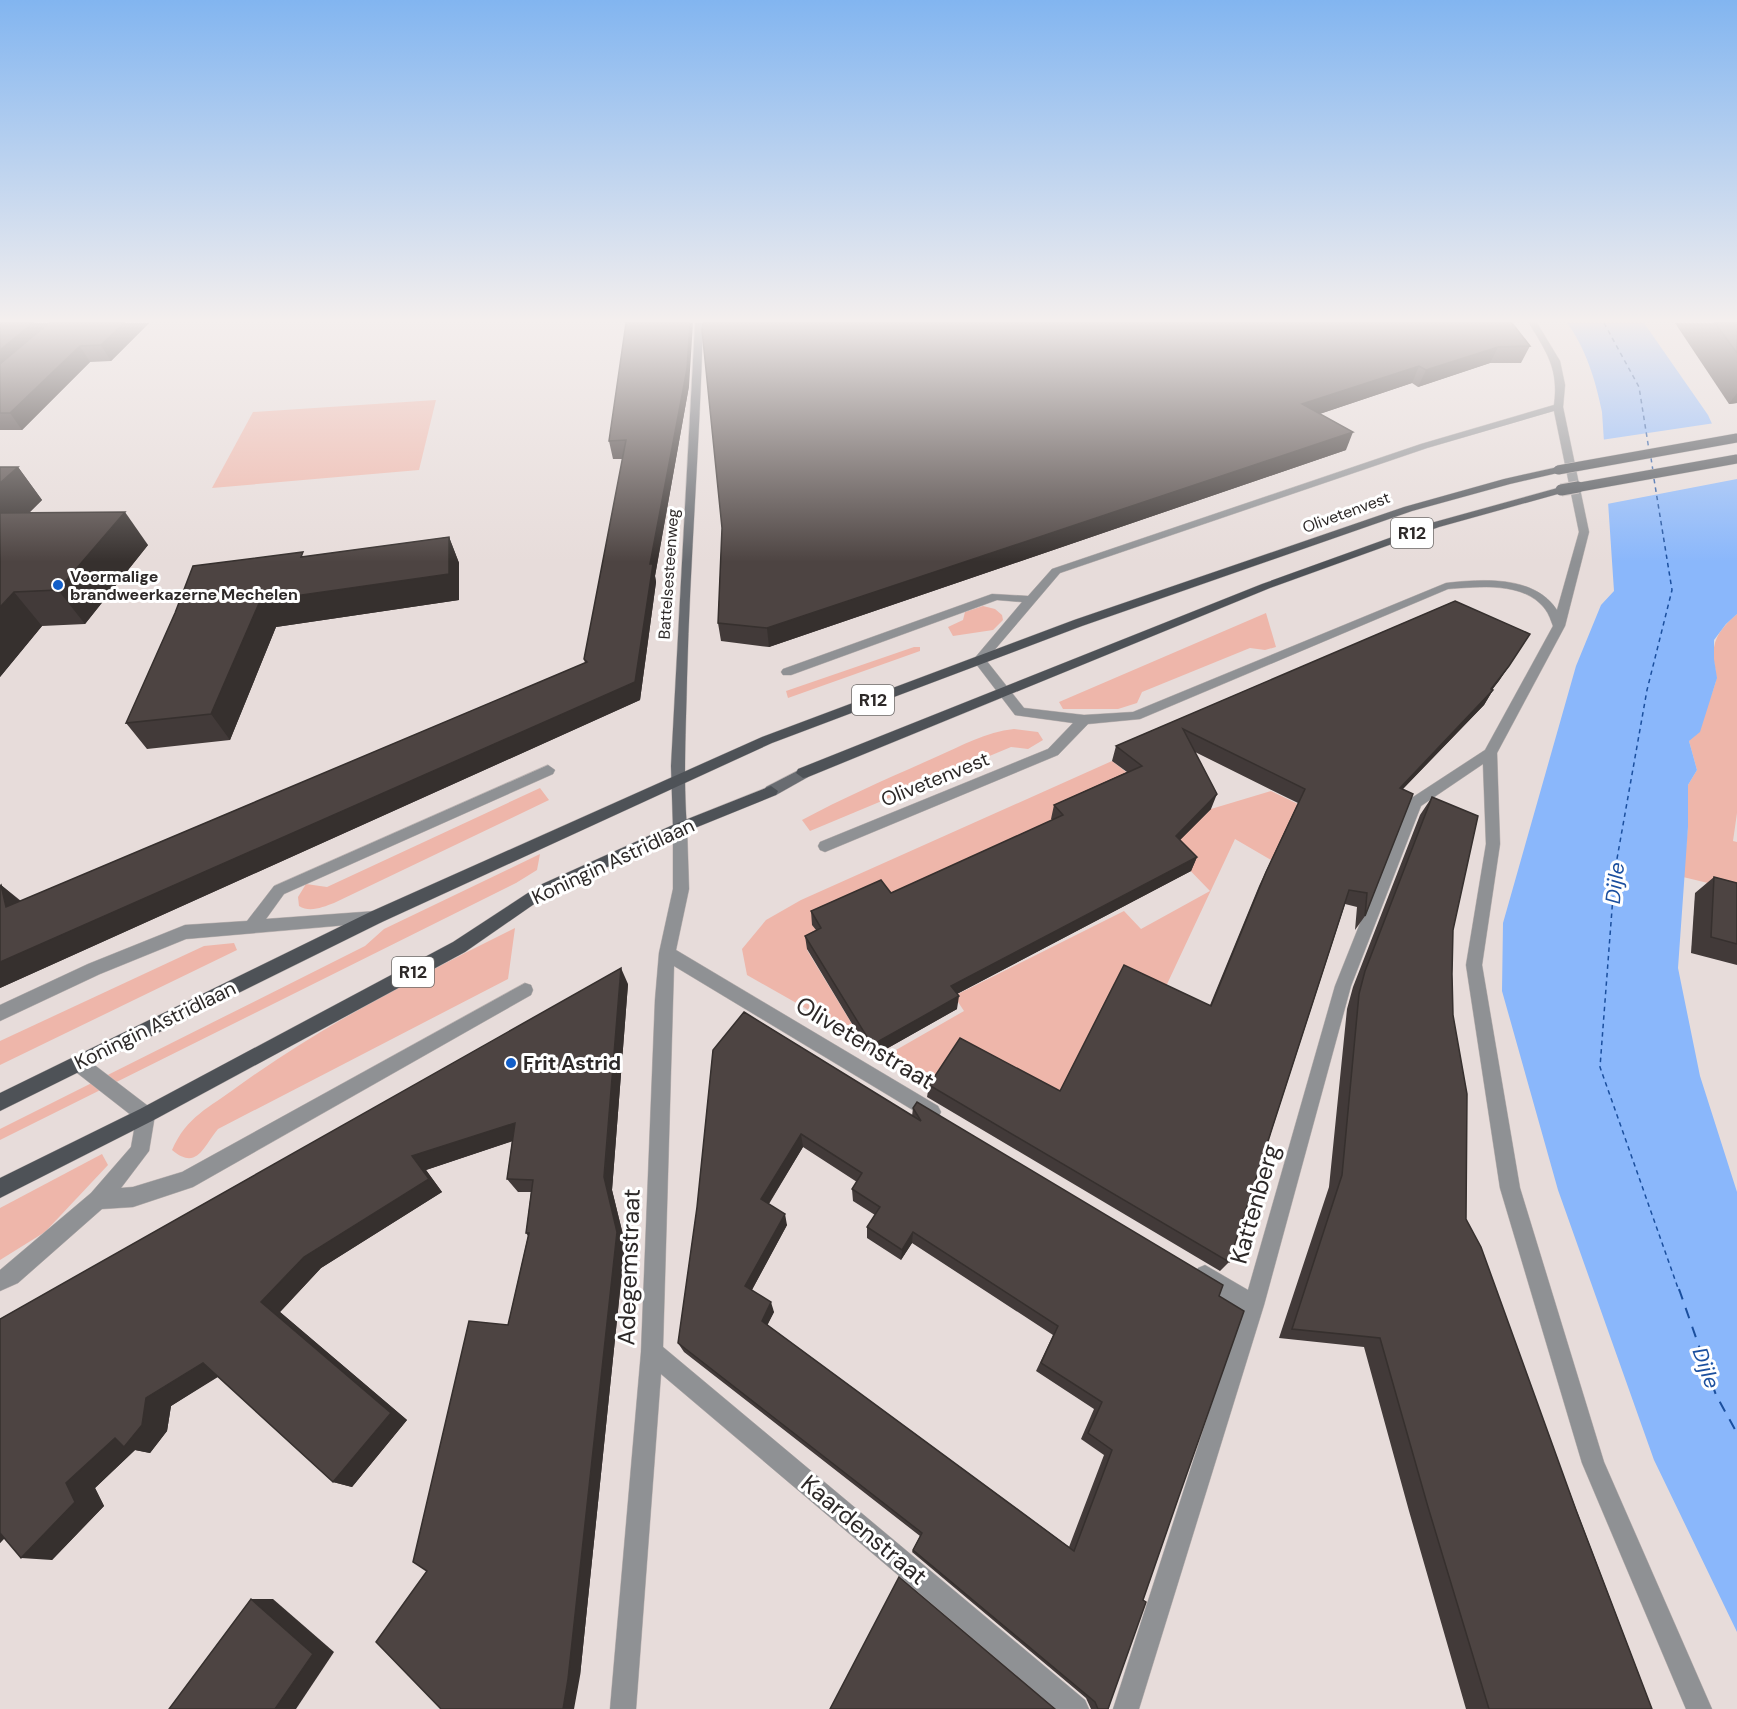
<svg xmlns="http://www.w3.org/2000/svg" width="1737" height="1709" font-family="'DM Sans',sans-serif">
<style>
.green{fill:#eeb6aa}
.water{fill:#8ab7fb}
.pier{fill:#e7dcda}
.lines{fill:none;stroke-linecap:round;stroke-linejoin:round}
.ferry-far1{stroke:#1b4f9e;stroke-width:1.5;stroke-dasharray:4.5 4;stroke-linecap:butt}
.ferry{stroke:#1b4f9e;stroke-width:2;stroke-dasharray:11 9;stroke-linecap:butt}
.street-casing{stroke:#c2b8b6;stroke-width:1}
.secondary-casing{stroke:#c2b8b6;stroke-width:1}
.primary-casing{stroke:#c2b8b6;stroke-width:1}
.street{fill:#8f9194;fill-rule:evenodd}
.secondary{fill:#696c71;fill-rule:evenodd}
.primary{fill:#4e5257;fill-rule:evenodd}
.primary-bridge-far1-casing{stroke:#c2b8b6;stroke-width:10;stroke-linecap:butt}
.primary-bridge-casing{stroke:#c2b8b6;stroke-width:13;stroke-linecap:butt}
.primary-bridge-far1{stroke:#4e5257;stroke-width:9}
.primary-bridge{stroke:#4e5257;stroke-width:11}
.wall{fill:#423a39;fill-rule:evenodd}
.shaded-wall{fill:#36302e}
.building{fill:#4d4442;stroke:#36302e;stroke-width:1.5;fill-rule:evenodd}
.poi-dot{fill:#125ec8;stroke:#fff;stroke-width:2}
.labels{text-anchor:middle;stroke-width:6;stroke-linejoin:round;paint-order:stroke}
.far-street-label{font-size:16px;fill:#2d2928;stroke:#fff}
.far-poi-label{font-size:16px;font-weight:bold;fill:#2d2928;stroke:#fff;text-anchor:start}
.shield{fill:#fff;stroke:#6c6968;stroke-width:1.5}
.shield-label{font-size:18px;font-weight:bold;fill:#2d2928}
.street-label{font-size:20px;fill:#2d2928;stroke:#fff}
.poi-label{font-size:20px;font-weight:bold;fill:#2d2928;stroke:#fff;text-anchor:start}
.water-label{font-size:21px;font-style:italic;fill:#1b4f9e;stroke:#fff}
.near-street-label{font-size:24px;fill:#2d2928;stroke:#fff}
</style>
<rect width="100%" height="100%" fill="#e7dcda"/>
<g class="green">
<path d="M 436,400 L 419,470 L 212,488 L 253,412 Z"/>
<path d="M 983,606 L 995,609 L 1002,615 L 1003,620 L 993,630 L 953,636 L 948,627 L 963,620 L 965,612 Z"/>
<path d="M 1266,613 L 1276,647 L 1265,650 L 1250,648 L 1142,692 L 1137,703 L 1118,709 L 1063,709 L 1059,702 Z"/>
<path d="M 1737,614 L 1737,813 L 1733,841 L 1737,842 L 1737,890 L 1683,877 L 1688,827 L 1688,785 L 1697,770 L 1689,741 C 1701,720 1709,704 1716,681 C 1717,675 1715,668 1714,662 C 1711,640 1721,628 1737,614 Z"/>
<path d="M 914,647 L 920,647 L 920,651 L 788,698 L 786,691 Z"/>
<path d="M 1014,729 L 1038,732 L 1043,740 L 1028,749 L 1011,747 L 810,831 L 802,820 C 845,797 891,777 936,757 C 961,746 986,732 1014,729 Z"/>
<path d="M 1112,761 L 1143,785 L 1201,819 L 1211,809 L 1271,791 L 1300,805 L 1271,860 L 1235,839 L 1161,997 L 1066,1083 L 1054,1102 L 937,1081 L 889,1054 L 964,1011 L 954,996 L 1124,911 L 1141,929 L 1210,891 L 1113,791 L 1060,830 L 813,925 L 822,941 L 807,950 L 872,1057 L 844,1030 L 747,975 L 742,949 L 766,920 L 801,900 Z"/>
<path d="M 540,788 L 549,800 L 334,903 C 323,907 310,913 299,906 L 298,897 L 306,884 L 327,887 Z"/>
<path d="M 540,854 L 537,870 L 516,883 L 0,1140 L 0,1129 L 365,946 L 384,929 Z"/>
<path d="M 515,928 L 508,979 L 218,1129 C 203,1147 197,1171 172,1150 C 187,1116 209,1108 237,1087 C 324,1024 419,976 515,928 Z"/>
<path d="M 234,943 L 237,950 L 0,1065 L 0,1041 L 204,946 Z"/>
<path d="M 102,1154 L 108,1165 L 45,1232 L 0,1260 L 0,1208 Z"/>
</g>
<path class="water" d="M 1567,323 L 1644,323 L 1708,415 L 1737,479 L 1737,614 L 1726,624 L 1714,640 L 1714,659 L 1717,678 L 1700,732 L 1689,741 L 1697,770 L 1688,785 L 1688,827 L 1678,968 L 1700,1076 L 1737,1192 L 1737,1632 L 1654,1460 L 1558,1190 L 1502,991 L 1503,923 L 1576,666 L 1601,605 L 1614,591 L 1602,412 C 1596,382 1586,348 1567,323 Z"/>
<path class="pier" d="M 1715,423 L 1737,472 L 1737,479 L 1607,504 L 1601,440 Z"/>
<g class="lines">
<g class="ferry-far1">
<path d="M 1604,323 L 1639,387 L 1649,450"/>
<path d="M 1651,458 L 1653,471"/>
<path d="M 1654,479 L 1672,590 L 1647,690 L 1615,870 L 1600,1067 L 1679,1291"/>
</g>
<path class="ferry" d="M 1679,1289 L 1716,1395 L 1737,1433"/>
<g class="street-casing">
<g id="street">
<path d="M 1529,323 L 1537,323 L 1560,361 L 1565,385 L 1563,407 L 1589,532 L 1565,626 L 1497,753 L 1500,844 L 1482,965 L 1520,1188 L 1604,1462 L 1712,1709 L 1686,1709 L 1582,1463 L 1500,1188 L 1466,965 L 1486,844 L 1483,764 L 1421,806 L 1351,986 L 1264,1305 L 1139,1709 L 1113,1709 L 1242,1310 L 1198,1282 L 1195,1275 L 1198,1268 L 1205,1265 L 1248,1290 L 1335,986 L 1408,803 L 1410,799 L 1485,750 L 1553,626 C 1551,621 1549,614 1545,609 C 1524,581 1478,587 1448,589 L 1140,719 L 1088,724 L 1058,755 L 825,852 L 820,850 L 818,846 L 820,842 L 1048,749 L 1073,723 L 1015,715 L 973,660 L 1022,602 L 997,600 L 791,675 L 783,675 L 781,672 L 783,669 L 992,594 L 1028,596 L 1052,569 L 1421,444 L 1554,405 C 1559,369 1547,353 1529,323 ZM 1554,411 L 1579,532 L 1557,610 C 1534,575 1482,579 1446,583 L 1133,712 L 1084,715 L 1024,708 L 986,660 L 1060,573 L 1427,448 Z"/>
<path d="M 548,765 L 555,770 L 553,774 L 284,894 L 266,919 L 376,911 L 382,912 L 384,917 L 382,922 L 186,939 L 100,974 L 0,1021 L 0,1005 L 88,964 L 185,925 L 247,921 L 274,886 Z"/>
<path d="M 680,822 L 685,824 L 687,828 L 689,889 L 676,950 L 938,1106 L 941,1112 L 938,1118 L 932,1121 L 926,1118 L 674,966 L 663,1347 L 1085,1700 L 1089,1709 L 1056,1709 L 661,1374 L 636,1709 L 610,1709 L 641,1352 L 655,1000 L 659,953 L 673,889 L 673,828 L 675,824 Z"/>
<path d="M 525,983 L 531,985 L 533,990 L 531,995 L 193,1187 L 133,1207 L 102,1209 L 18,1283 L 0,1291 L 0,1270 L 91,1193 L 131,1147 L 136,1119 L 72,1069 L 69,1063 L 72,1057 L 78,1055 L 84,1057 L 152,1109 L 155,1115 L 149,1151 L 121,1188 L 133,1187 L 182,1172 Z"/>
</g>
</g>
<g class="secondary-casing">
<g id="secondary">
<path d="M 695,323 L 703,323 C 700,441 690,559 687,678 C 686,728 683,778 687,828 L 685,832 L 675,832 L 673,828 L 671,766 Z"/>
<path d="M 803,768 L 810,773 L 808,777 L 776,795 L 766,795 L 764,791 L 766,787 Z"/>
</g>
</g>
<g class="primary-casing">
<g id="primary">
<path d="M 1558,467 L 1563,470 L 1562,472 L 1510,484 L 1412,511 L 1082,626 L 772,743 L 382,922 L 0,1111 L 0,1093 L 370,912 L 762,737 L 1074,620 L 1404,507 L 1504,479 Z"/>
<path d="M 1561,487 L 1565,488 L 1565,492 L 1439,527 L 1270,588 L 808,777 L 803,778 L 796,773 L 798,769 L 1262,584 L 1431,523 Z"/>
<path d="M 771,786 L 778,791 L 776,795 L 685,832 L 550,893 L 465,952 L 152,1121 L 0,1198 L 0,1178 L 140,1109 L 453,942 L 540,885 L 675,824 Z"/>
</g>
</g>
<use href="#street" class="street"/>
<use href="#secondary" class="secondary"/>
<use href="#primary" class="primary"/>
<g class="primary-bridge-far1-casing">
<g id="primary-bridge-far1">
<path d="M 1558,470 L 1737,438"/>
<path d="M 1569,489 L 1737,459"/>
</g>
</g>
<g class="primary-bridge-casing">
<path id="primary-bridge" d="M 1561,490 L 1578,487"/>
</g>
<use href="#primary-bridge-far1" class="primary-bridge-far1"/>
<use href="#primary-bridge" class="primary-bridge"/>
</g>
<g class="wall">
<path d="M 0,323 L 149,323 L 111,361 L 90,362 L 22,430 L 0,430 Z"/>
<path d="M 703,323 L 1530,346 L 1521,363 L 1490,363 L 1418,387 L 1412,383 L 1319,414 L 1346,450 L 769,647 L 721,641 L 718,623 L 722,528 Z"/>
<path d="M 1675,323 L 1737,323 L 1737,403 L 1729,404 Z"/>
<path d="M 689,386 L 655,576 L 656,582 L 640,700 L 0,988 L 0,886 L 1,885 L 21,901 L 585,663 L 584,659 L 623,459 L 613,459 L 609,441 Z"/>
<path d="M 18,467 L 42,500 L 29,513 L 148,545 L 85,624 L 42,626 L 0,677 Z"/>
<path d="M 449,537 L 459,563 L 459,600 L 276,627 L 230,740 L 147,749 L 126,723 L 306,557 Z"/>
<path d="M 1455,601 L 1509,666 L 1492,690 L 1493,690 L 1484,705 L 1403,789 L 1365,916 L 1355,930 L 1357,907 L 1345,904 L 1229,1262 L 1220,1271 L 927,1097 L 929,1085 L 1060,1091 L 1210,1005 L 1259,886 L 1298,803 L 1195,752 L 1211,809 L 1180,840 L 1197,857 L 1191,871 L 957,994 L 957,1009 L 872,1057 L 807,949 L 805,936 L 816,930 L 812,925 L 811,911 L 891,893 L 1052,820 L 1051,819 L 1054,805 L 1127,772 L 1112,761 L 1116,746 Z"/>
<path d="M 1432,797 L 1453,930 L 1452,974 L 1453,1015 L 1466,1219 L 1652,1709 L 1466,1709 L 1409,1511 L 1364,1347 L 1279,1338 L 1329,1187 L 1347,1009 L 1353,987 L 1420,815 Z"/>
<path d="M 1714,877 L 1737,883 L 1737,965 L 1691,953 L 1695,893 Z"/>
<path d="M 628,984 L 612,1190 L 625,1243 L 580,1676 L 427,1571 L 508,1325 L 528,1236 L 526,1233 L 531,1192 L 518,1192 L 507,1179 L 512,1141 L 426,1170 L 442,1192 L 321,1268 L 280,1312 L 407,1420 L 352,1487 L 333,1482 L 218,1376 L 171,1406 L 167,1431 L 150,1453 L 135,1450 L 95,1488 L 104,1506 L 52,1560 L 4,1538 L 0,1543 L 0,1319 Z"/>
<path d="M 713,1050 L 912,1116 L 913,1108 L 1219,1296 L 1178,1499 L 1143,1600 L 1108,1709 L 1091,1709 L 1086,1698 L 912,1552 L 920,1536 L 684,1352 L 678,1343 L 697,1207 ZM 803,1147 L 857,1182 L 852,1189 L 853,1201 L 875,1215 L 867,1227 L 867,1238 L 901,1260 L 912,1243 L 1053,1335 L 1036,1371 L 1094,1409 L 1081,1439 L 1104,1455 L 1069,1547 L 767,1325 L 774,1312 L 752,1290 L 787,1225 L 769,1204 Z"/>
</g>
<g class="shaded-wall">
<path d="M 33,323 L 61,323 L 0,376 L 0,350 Z"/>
<path d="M 124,323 L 149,323 L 111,361 L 101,345 Z"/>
<path d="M 690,323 L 693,323 L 689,386 L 655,576 L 656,582 L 640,700 L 0,988 L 0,962 L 635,682 L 650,564 Z"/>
<path d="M 80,346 L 90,362 L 22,430 L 10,413 Z"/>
<path d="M 1498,347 L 1490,363 L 1418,387 L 1426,370 Z"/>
<path d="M 1419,366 L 1412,383 L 1296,422 L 1302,404 Z"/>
<path d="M 1737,393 L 1737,403 L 1729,404 Z"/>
<path d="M 1353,432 L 1346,450 L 769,647 L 767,628 Z"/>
<path d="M 18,467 L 42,500 L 0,541 L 0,483 Z"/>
<path d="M 125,512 L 148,545 L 85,624 L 58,590 Z"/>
<path d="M 449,537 L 459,563 L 459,600 L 276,627 L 230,740 L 211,714 L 260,601 Z"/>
<path d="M 14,592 L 42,626 L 0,677 L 0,607 Z"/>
<path d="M 1509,666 L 1499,681 L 1483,701 L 1493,690 L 1484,705 L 1390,802 L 1400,788 L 1491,689 Z"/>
<path d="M 1217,794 L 1211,809 L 1170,850 L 1176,836 Z"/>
<path d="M 1197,857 L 1191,871 L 949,998 L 951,986 Z"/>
<path d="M 1,885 L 22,903 L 6,907 Z"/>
<path d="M 621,968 L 628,984 L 612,1190 L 625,1243 L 580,1676 L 574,1709 L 563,1709 Z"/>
<path d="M 959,996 L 957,1009 L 872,1057 L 872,1045 Z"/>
<path d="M 515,1123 L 525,1137 L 426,1170 L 442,1192 L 321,1268 L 280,1312 L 407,1420 L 352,1487 L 333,1482 L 261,1302 L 304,1257 L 412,1156 Z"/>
<path d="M 801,1134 L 803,1147 L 764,1211 L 761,1199 Z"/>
<path d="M 785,1214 L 787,1225 L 749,1295 L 745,1286 Z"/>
<path d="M 913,1232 L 912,1243 L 901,1260 L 902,1250 Z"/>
<path d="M 771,1302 L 774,1312 L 765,1330 L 762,1321 Z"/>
<path d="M 203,1363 L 226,1372 L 171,1406 L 167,1431 L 150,1453 L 135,1450 L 95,1488 L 104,1506 L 52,1560 L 21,1558 L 66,1483 L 115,1438 L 146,1398 Z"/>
<path d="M 0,1520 L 20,1523 L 0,1543 Z"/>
<path d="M 251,1599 L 273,1599 L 334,1652 L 296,1709 L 275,1709 Z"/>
</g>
<g class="building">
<path d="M 0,323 L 33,323 L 0,350 Z"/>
<path d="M 49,323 L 124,323 L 101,345 L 80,346 L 10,413 L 0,413 L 0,364 Z"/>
<path d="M 626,323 L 690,323 L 687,369 L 650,564 L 653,564 L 635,682 L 0,962 L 0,886 L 1,885 L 6,907 L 587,662 L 584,659 L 626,440 L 609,441 Z"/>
<path d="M 703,323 L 1512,323 L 1530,346 L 1498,347 L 1426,370 L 1419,366 L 1302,404 L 1353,432 L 767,628 L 718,623 L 722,528 L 702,330 Z"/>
<path d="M 1715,323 L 1737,323 L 1737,353 Z"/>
<path d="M 0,467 L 18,467 L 0,483 Z"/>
<path d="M 125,512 L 58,590 L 14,592 L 0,607 L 0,513 Z"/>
<path d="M 449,537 L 449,574 L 260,601 L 211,714 L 126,723 L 175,613 L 193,566 L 303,552 L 301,557 Z"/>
<path d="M 1455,601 L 1530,634 L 1509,666 L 1491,689 L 1493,690 L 1400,788 L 1413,794 L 1365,916 L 1367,893 L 1349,890 L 1229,1262 L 929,1085 L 960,1038 L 1060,1091 L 1124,965 L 1211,1006 L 1266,872 L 1305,789 L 1183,729 L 1217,794 L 1176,836 L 1197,857 L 951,986 L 959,996 L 872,1045 L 805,936 L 821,928 L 811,911 L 881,880 L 891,893 L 1063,815 L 1054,805 L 1142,766 L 1116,746 Z"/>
<path d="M 1432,797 L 1478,816 L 1453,930 L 1452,974 L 1453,1015 L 1467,1094 L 1466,1219 L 1481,1247 L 1576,1510 L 1652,1709 L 1489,1709 L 1428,1507 L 1380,1338 L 1292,1329 L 1342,1175 L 1359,994 L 1365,971 Z"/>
<path d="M 1714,877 L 1737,883 L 1737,944 L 1711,937 Z"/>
<path d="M 621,968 L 604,1177 L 617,1232 L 568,1679 L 563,1709 L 441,1709 L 376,1642 L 427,1571 L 413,1562 L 469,1321 L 508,1325 L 529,1233 L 526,1233 L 533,1180 L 507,1179 L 515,1123 L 412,1156 L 429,1179 L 304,1257 L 261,1302 L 391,1413 L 333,1482 L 203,1363 L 146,1398 L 142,1425 L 124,1447 L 115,1438 L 66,1483 L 75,1502 L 21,1558 L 0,1533 L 0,1319 Z"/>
<path d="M 744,1012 L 921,1121 L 913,1108 L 917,1102 L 1223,1285 L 1219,1296 L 1244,1311 L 1178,1499 L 1143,1600 L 1146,1602 L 1108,1709 L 1098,1709 L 1095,1702 L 913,1550 L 922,1533 L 678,1343 L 697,1207 L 713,1050 ZM 801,1134 L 862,1173 L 852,1189 L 880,1207 L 867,1227 L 902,1250 L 913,1232 L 1058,1326 L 1041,1363 L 1102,1402 L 1088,1433 L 1112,1450 L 1074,1551 L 762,1321 L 771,1302 L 745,1286 L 785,1214 L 761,1199 Z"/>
<path d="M 899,1577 L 1055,1709 L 830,1709 Z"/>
<path d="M 251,1599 L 313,1654 L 275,1709 L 169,1709 Z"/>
</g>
<linearGradient id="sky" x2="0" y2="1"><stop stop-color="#82b5f0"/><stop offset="0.57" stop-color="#f4efee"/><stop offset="1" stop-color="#f4efee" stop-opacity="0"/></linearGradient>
<rect width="1737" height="562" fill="url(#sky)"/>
<g class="poi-dot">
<circle cx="58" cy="585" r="6"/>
<circle cx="511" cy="1063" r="6"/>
</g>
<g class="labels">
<g class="far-street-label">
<text transform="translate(1346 512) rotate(-20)" y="6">Olivetenvest</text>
<text transform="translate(668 574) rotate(-86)" y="6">Battelsesteenweg</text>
</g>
<g class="far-poi-label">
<text x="70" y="582">Voormalige<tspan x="70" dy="18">brandweerkazerne Mechelen</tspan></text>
</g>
<g class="shield">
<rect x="1391" y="518" width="42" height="30" rx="4.5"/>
<rect x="852" y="685" width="42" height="30" rx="4.5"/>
<rect x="392" y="957" width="42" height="30" rx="4.5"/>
</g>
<g class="shield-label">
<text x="1412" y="539">R12</text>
<text x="873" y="706">R12</text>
<text x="413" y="978">R12</text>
</g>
<g class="street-label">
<text transform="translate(935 779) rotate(-22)" y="7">Olivetenvest</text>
<text transform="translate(613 861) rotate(-25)" y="7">Koningin Astridlaan</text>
<text transform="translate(155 1025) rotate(-26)" y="7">Koningin Astridlaan</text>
</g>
<g class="poi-label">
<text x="523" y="1070">Frit Astrid</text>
</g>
<g class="water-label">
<text transform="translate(1615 883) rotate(-84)" y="7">Dijle</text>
<text transform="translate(1706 1368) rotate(70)" y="7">Dijle</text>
</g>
<g class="near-street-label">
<text transform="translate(865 1043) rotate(31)" y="8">Olivetenstraat</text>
<text transform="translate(1255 1204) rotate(-74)" y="8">Kattenberg</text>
<text transform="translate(629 1267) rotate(-88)" y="8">Adegemstraat</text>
<text transform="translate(864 1530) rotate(40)" y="8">Kaardenstraat</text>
</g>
</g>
</svg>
